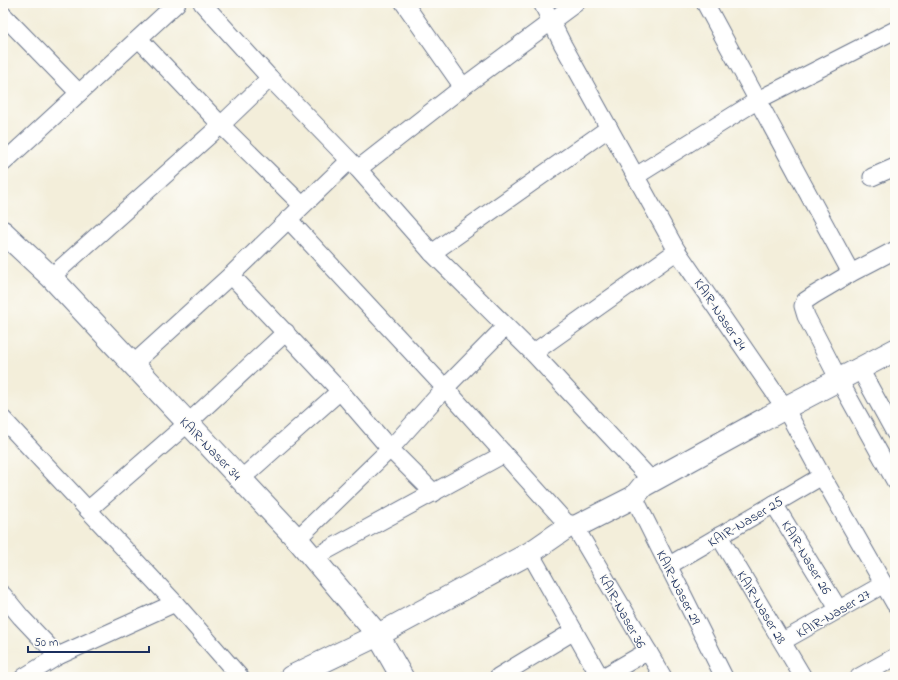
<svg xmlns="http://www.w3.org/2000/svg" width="898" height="680" font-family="'Indie Flower',sans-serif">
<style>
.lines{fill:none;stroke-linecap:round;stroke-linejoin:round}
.minor-casing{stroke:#677289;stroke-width:19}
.tertiary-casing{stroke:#677289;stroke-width:24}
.minor{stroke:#fff;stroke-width:17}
.tertiary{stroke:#fff;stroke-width:22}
.labels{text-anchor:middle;stroke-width:3;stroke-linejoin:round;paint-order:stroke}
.street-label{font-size:14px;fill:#1b2f5e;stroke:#fdfcf7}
</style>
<rect width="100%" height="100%" fill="#fdfcf7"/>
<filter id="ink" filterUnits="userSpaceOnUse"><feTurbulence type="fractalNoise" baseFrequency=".025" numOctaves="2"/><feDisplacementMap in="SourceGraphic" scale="8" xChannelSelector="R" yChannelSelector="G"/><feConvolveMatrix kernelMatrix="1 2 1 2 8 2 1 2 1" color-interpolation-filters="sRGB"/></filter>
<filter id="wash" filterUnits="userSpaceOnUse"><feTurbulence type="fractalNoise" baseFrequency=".012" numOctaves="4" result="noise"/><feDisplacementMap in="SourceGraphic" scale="16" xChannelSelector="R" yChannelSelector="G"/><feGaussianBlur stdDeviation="0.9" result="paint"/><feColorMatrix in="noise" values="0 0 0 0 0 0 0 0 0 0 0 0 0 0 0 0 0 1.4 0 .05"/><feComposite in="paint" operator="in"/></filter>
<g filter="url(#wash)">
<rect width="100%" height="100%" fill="#f3eeda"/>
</g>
<g filter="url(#ink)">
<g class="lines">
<g class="minor-casing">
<g id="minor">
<path d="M 202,3 L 270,78 L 358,169 L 432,253 L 533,353 L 652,481"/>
<path d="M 404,3 L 463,87"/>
<path d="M 542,3 L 563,45 L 677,251 L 785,408 L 822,476 L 895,604"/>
<path d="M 705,3 L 851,273"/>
<path d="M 3,15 L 79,93"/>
<path d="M 139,39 L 221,125 L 302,205"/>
<path d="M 3,163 L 177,3"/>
<path d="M 358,169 L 463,87 L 576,3"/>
<path d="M 636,176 L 758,100 L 895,30"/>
<path d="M 872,177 L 895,167"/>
<path d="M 288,219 L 445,388 L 569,526"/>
<path d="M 895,250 L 851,273 L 814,295 L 805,301 L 803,306 L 806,316 L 839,380 L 895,481"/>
<path d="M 432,253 L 609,128"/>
<path d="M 231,275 L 340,391 L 390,449 L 434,493"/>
<path d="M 51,277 L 221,125 L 270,78"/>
<path d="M 533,353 L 677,251"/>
<path d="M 132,365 L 231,275 L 349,161"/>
<path d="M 860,369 L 895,433"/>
<path d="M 3,419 L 175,603 L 240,677"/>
<path d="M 241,479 L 340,391"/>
<path d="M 634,497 L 724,677"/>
<path d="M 774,504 L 839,610"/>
<path d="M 88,510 L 188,423 L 286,332"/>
<path d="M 575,527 L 648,651 L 603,677"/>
<path d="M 719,536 L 803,677"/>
<path d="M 297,539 L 390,449 L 445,388 L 505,327"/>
<path d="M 530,553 L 600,677"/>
<path d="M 313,558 L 504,454"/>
<path d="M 668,566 L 822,476"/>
<path d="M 3,595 L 21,617 L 58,656"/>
<path d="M 783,641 L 884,584"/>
<path d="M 648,651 L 663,677"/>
<path d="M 24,677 L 58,656 L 175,603"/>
<path d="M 498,677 L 574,631"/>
<path d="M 859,677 L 895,657"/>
</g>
</g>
<g class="tertiary-casing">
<g id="tertiary">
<path d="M 3,232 L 51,277 L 297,539 L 378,635 L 402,677"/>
<path d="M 291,677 L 378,635 L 530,553 L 569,526 L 575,527 L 634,497 L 643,486 L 652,481 L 785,408 L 895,350"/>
</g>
</g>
<use href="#minor" class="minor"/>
<use href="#tertiary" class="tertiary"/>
</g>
</g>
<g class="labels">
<g class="street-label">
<text transform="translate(721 314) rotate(56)" y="5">KAIR-Naser 24</text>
<text transform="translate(211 448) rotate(46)" y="5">KAIR-Naser 34</text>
<text transform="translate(745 521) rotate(-31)" y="5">KAIR-Naser 25</text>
<text transform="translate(807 557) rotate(59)" y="5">KAIR-Naser 26</text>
<text transform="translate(679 587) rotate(63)" y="5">KAIR-Naser 29</text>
<text transform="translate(762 607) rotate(59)" y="5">KAIR-Naser 28</text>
<text transform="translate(623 611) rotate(61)" y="5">KAIR-Naser 36</text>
<text transform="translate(833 613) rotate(-30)" y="5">KAIR-Naser 27</text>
</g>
</g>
<rect width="898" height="680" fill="none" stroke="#fdfcf7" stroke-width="16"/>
<path d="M28 646v6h121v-6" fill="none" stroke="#1b2f5e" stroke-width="2"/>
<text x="34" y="646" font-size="12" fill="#1b2f5e" stroke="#fdfcf7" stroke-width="3" paint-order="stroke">50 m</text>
</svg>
